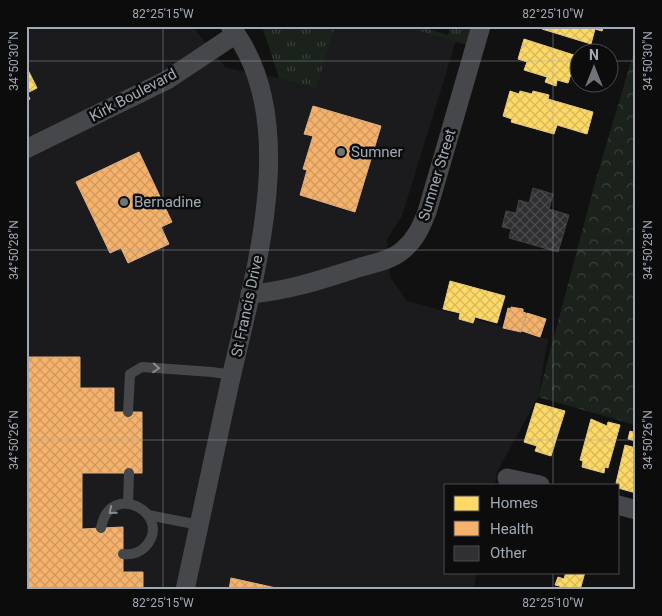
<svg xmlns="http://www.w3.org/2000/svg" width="662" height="616" font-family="Roboto,sans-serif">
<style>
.built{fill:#1b1b1d}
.grass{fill:url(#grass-tufts)}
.forest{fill:url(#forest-crowns)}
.homes{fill:url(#homes-cross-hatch);stroke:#e2cb7d}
.health{fill:url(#health-cross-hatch);stroke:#dcaf81}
.building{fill:url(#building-cross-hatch);stroke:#3f4245}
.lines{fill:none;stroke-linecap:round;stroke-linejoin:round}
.lane{stroke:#45474a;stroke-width:10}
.street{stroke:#45474a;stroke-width:19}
.oneway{stroke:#858c94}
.ticks{fill:none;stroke:#a0a9b4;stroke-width:1;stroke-opacity:0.45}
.poi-dot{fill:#6e747b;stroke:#0c0c0d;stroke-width:2}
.labels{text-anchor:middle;stroke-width:5;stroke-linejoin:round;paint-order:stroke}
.street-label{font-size:15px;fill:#a0a9b4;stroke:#0c0c0d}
.poi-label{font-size:15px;fill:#a0a9b4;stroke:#0c0c0d;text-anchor:start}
.neatline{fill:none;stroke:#a0a9b4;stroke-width:2}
.ticks-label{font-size:12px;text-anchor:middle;fill:#a0a9b4}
</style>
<defs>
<pattern id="grass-tufts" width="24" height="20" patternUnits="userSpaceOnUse" patternTransform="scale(1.25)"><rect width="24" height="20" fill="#1b221b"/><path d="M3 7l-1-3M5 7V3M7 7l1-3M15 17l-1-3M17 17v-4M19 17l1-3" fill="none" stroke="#393f3a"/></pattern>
<pattern id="forest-crowns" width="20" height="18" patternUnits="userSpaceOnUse" patternTransform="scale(1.25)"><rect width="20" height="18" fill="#1b221b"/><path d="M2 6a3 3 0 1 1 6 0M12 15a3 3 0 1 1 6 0" fill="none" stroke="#393f3a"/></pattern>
<pattern id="homes-cross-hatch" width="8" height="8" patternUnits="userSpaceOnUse" patternTransform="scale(1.25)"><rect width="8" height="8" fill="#ffd966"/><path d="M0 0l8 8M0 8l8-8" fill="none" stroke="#d6b85c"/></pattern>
<pattern id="health-cross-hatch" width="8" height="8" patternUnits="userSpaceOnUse" patternTransform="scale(1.25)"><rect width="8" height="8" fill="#f6b26b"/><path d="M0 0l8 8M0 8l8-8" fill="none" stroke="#ce9960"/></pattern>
<pattern id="building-cross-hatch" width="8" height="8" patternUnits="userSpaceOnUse" patternTransform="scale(1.25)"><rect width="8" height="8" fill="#303032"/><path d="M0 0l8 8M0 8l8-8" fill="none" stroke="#4b4b4d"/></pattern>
</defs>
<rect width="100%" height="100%" fill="#111"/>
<path class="built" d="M 26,26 L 192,26 L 226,68 L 279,78 L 316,89 L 335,26 L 406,26 L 456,41 L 402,216 L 387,240 L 390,277 L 407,301 L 548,339 L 538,397 L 497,472 L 495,485 L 446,485 L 446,572 L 477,572 L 473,590 L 26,590 Z"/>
<g class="grass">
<path d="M 262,26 L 335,26 L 316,89 L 279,78 Z"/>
<path d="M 404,26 L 418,26 L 448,35 L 451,26 L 480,26 L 473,47 Z"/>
</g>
<path class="forest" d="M 636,45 L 636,425 L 538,397 L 596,179 Z"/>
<g class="homes">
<path d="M 543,26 L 604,26 L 602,31 L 595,29 L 591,44 L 542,29 Z"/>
<path d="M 524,39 L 577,56 L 568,83 L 557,80 L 556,86 L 545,82 L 547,77 L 524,70 L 527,62 L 518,59 Z"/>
<path d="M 26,66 L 37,88 L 27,93 L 30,99 L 26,101 Z"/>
<path d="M 510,91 L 519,94 L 520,91 L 532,94 L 533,91 L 549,95 L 548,99 L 593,112 L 587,134 L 557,125 L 554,134 L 511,122 L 512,119 L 503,116 Z"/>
<path d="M 450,281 L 505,296 L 497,323 L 475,317 L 473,323 L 459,319 L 460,313 L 443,309 Z"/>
<path d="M 536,403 L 565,411 L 551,456 L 535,451 L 537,446 L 524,442 Z"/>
<path d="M 591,419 L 607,426 L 608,422 L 620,425 L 608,468 L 605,467 L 604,473 L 582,467 L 583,461 L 580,460 Z"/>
<path d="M 630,431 L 636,433 L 636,441 L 628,439 Z"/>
<path d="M 625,445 L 636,448 L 636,493 L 618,488 L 618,484 L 616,483 Z"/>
<path d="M 566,572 L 585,572 L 580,590 L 559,590 L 560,586 L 555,585 L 558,577 L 564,579 Z"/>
</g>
<g class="health">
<path d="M 313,106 L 381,126 L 355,212 L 300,195 L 307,170 L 303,169 L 313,136 L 304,134 Z"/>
<path d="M 139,152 L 172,222 L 161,227 L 169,244 L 128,263 L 121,248 L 110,253 L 76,182 Z"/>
<path d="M 511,307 L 523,309 L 523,312 L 526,313 L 521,332 L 503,328 L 508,308 L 511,309 Z"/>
<path d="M 527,313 L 546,319 L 540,337 L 522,331 Z"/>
<path d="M 26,357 L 80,357 L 80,388 L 114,388 L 114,412 L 142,412 L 142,473 L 82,473 L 82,529 L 123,527 L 123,572 L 143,572 L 143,590 L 26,590 Z"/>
<path d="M 231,578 L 285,590 L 229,590 Z"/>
</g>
<path class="building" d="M 533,188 L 553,194 L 549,209 L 569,215 L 558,252 L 509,238 L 511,229 L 502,227 L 506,211 L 516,213 L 519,200 L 529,203 Z"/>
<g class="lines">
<g class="lane">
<path d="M 128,412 L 130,374 L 142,367 L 212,372 L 232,375"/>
<path d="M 128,504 L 129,473"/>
<path d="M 148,515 L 199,525"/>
<path d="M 101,528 C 110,478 175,515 145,547 C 139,553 131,555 123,554"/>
</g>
<g class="street">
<path d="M 26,149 L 167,80 L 236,34"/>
<path d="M 250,294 C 289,291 323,279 361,267 C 375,263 392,260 403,250 C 416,239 421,227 427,212 L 481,26"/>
<path d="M 507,478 L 540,485"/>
<path d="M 618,505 L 636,510"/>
<path d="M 185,590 C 200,521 215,451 230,382 C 253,279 304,119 230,26"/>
</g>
</g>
<defs><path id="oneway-chevron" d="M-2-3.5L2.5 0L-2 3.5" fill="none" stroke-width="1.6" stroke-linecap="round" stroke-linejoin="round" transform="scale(1.25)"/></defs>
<g class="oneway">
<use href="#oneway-chevron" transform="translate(156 368) rotate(4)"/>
<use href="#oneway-chevron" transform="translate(112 511) rotate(141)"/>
</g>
<path class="ticks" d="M 163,26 L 163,590M 553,26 L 553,485M 26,61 L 580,61M 610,61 L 636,61M 26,250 L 636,250M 26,440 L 636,440M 553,572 L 553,590"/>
<g class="poi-dot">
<circle cx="341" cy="152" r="5"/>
<circle cx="124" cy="202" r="5"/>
</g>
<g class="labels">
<g class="street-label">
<text transform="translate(133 95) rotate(-28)" y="5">Kirk Boulevard</text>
<text transform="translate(437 175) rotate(-73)" y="5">Sumner Street</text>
<text transform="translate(247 306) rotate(-78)" y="5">St Francis Drive</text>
</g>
<g class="poi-label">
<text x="351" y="157">Sumner</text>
<text x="134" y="207">Bernadine</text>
</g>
</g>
<rect width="662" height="616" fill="none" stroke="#0c0c0d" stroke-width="55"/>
<rect x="444" y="484" width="175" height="90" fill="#0c0c0d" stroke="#474b50"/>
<rect x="454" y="496" width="25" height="15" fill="#ffd966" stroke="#474b50"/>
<text x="490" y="508" font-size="15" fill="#a0a9b4">Homes</text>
<rect x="454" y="521" width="25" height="15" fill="#f6b26b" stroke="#474b50"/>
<text x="490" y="534" font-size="15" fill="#a0a9b4">Health</text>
<rect x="454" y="546" width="25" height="15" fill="#303032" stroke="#474b50"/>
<text x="490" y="558" font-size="15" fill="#a0a9b4">Other</text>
<g transform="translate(594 68)"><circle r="24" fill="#0c0c0d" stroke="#474b50"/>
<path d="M0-4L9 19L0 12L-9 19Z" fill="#6e747b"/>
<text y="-8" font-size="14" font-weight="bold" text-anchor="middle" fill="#a0a9b4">N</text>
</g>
<rect x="28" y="28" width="606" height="560" class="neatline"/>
<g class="ticks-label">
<text x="163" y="18">82°25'15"W</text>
<text x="553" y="18">82°25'10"W</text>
<text transform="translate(14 61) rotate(-90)" y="4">34°50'30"N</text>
<text transform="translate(648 61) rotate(-90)" y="4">34°50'30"N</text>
<text transform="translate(14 250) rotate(-90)" y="4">34°50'28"N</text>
<text transform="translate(648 250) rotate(-90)" y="4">34°50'28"N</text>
<text transform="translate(14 440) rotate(-90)" y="4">34°50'26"N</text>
<text transform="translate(648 440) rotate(-90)" y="4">34°50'26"N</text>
<text x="163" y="607">82°25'15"W</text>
<text x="553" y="607">82°25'10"W</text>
</g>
</svg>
